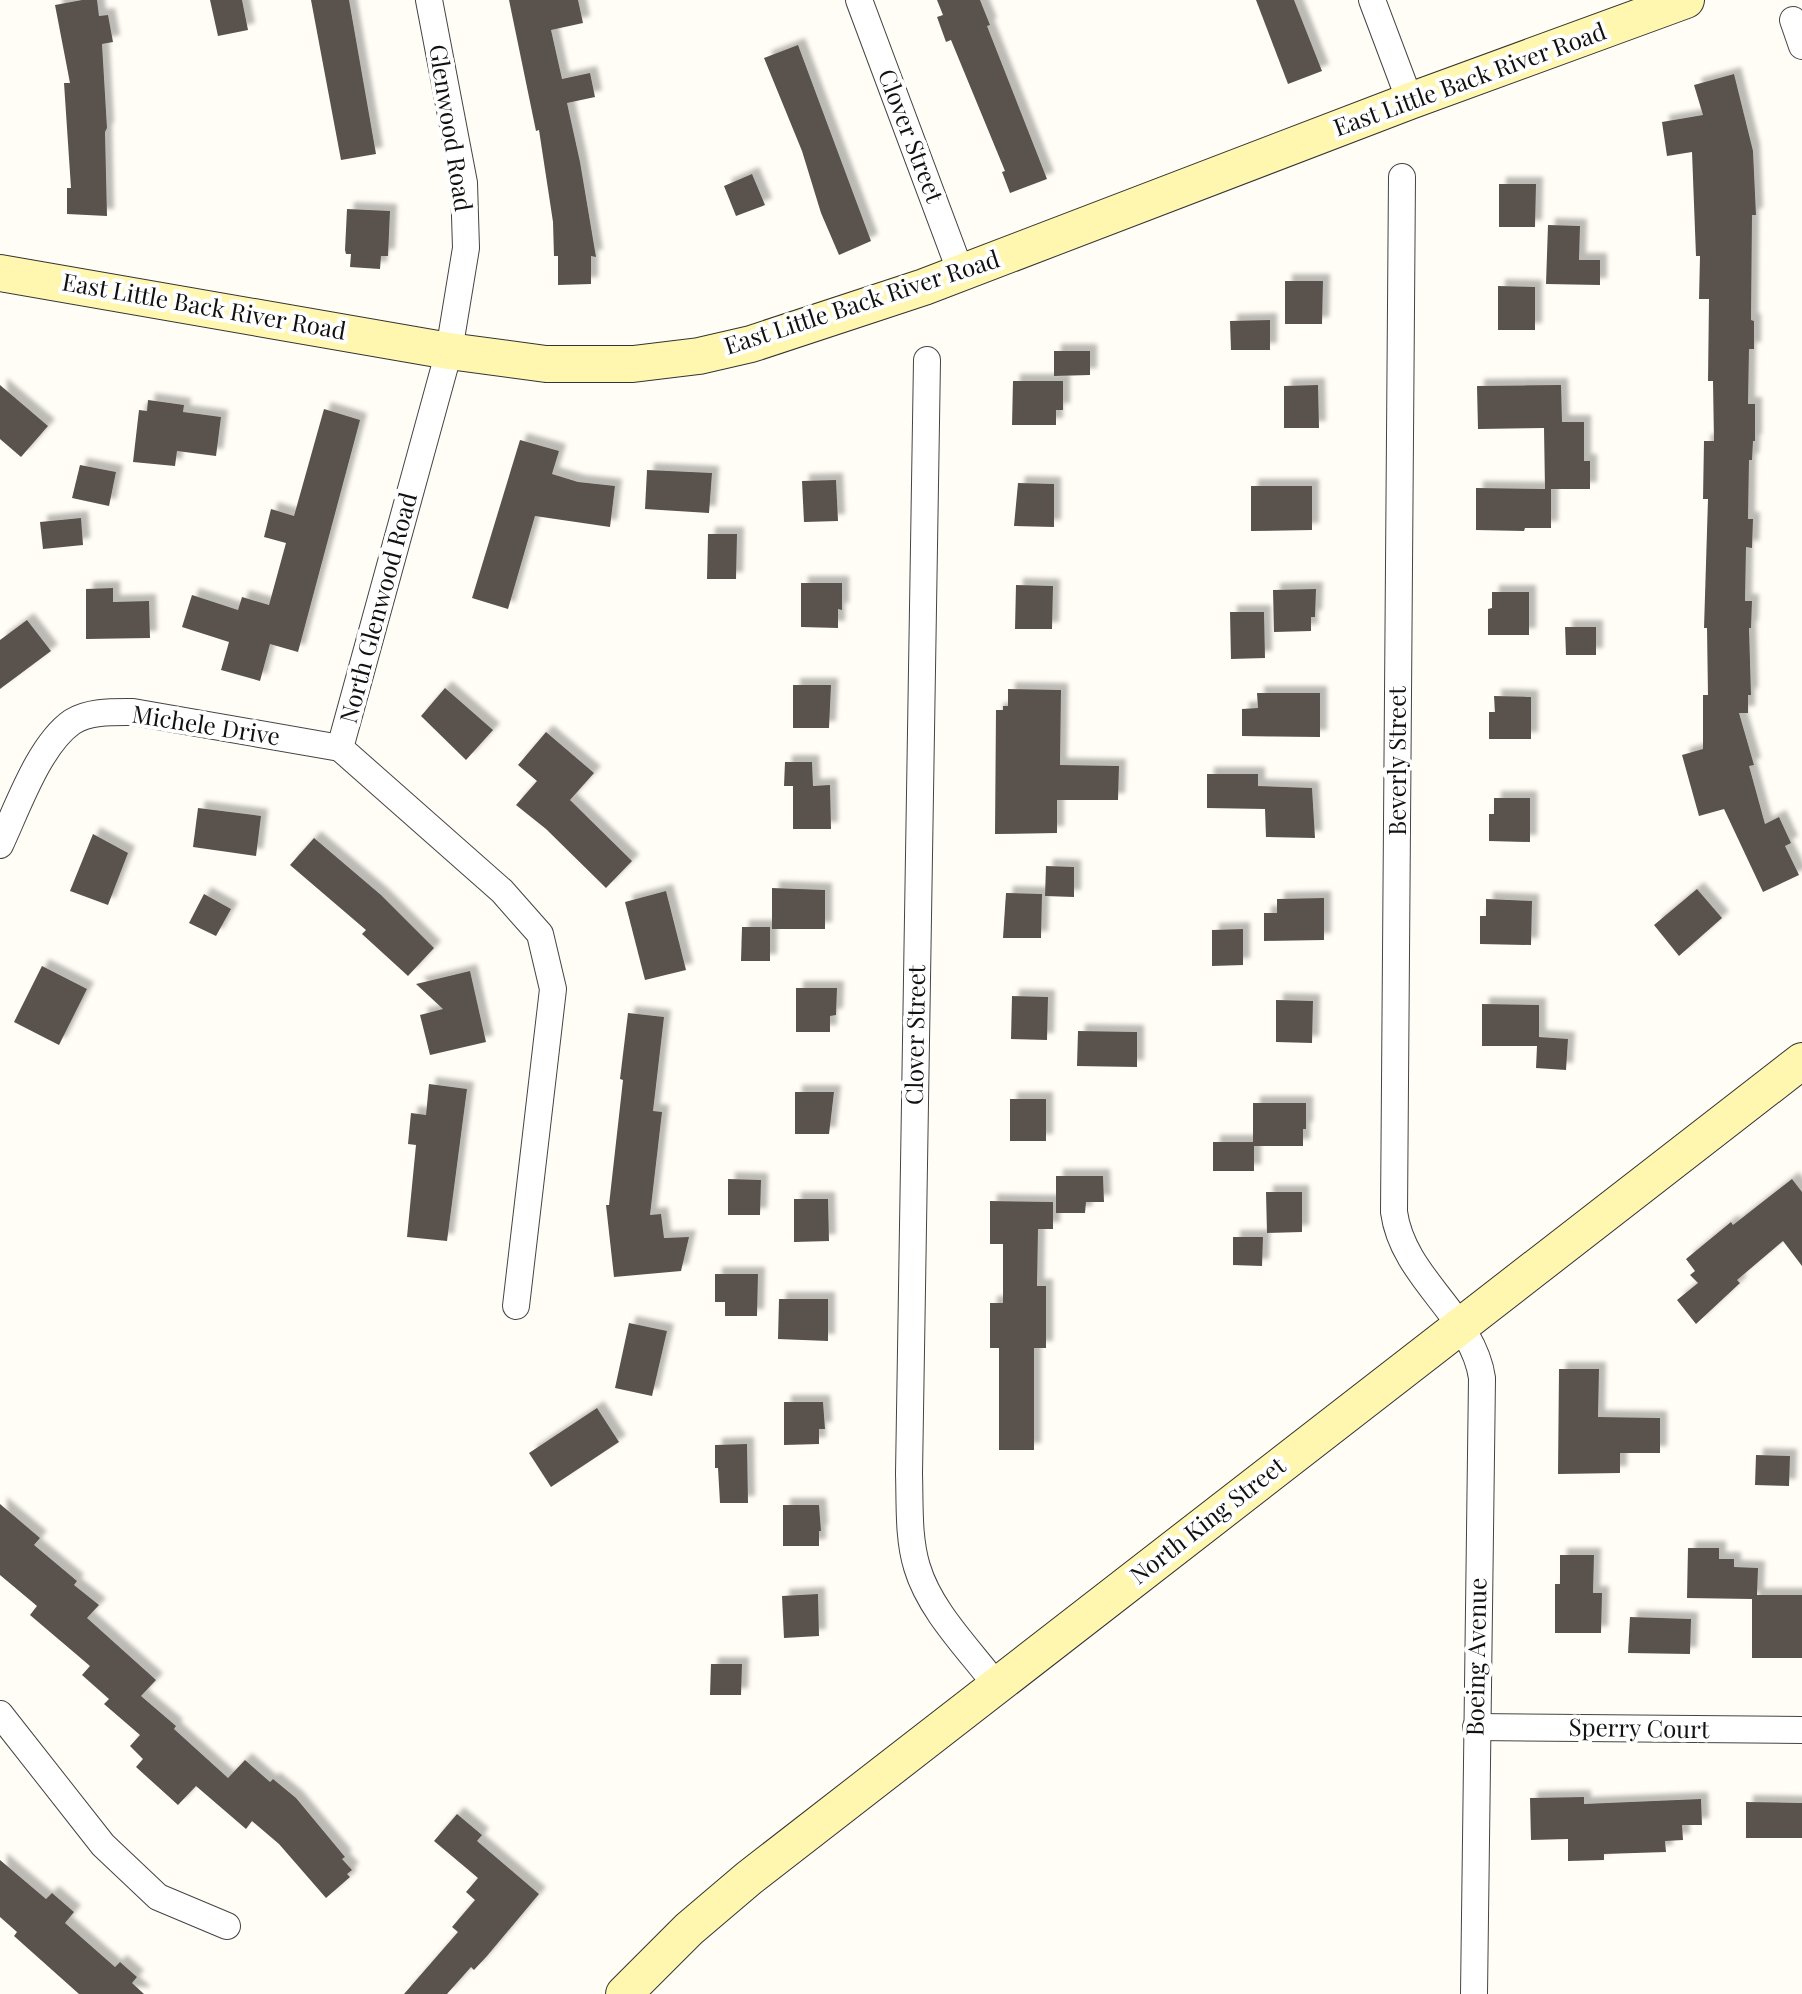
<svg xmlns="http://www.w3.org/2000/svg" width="1802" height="1994" font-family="'Playfair Display',serif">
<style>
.building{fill:#5a524d;filter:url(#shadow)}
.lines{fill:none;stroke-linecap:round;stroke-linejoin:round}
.street-casing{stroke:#444;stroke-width:28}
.secondary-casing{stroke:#333;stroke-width:38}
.street{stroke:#fff;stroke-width:26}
.secondary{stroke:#fff6b0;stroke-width:36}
.labels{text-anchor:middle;stroke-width:8;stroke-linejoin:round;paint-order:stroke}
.street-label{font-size:24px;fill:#111;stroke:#fff}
</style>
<defs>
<filter id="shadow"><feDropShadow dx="7" dy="-7" stdDeviation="2" flood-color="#0004"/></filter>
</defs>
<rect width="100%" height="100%" fill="#fffdf5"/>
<g class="building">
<path d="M 82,0 L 97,0 L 99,16 L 108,15 L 113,42 L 102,44 L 107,128 L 105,132 L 107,216 L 67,214 L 67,188 L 71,188 L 64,83 L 70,83 L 55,5 Z"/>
<path d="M 210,0 L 242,0 L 248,30 L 218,36 Z"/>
<path d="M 311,0 L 349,0 L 376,154 L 341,160 Z"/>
<path d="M 509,0 L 578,0 L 583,23 L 551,30 L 562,79 L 590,73 L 595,97 L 567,103 L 580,162 L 596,257 L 591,256 L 591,284 L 558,285 L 558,256 L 554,256 L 553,222 L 539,130 L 536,131 Z"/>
<path d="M 937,0 L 980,0 L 990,25 L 987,26 L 1047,179 L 1010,193 L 1002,172 L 1005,171 L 951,40 L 946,42 L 937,17 L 943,15 Z"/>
<path d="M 1256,0 L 1294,0 L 1322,71 L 1288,84 Z"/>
<path d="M 798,45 L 871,241 L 839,255 L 821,213 L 802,151 L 764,58 Z"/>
<path d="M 1734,74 L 1753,151 L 1756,215 L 1752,215 L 1751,320 L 1754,321 L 1754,349 L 1749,349 L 1748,404 L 1755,404 L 1755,441 L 1753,441 L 1752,460 L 1749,460 L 1748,519 L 1753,519 L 1752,548 L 1746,547 L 1745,601 L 1752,601 L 1751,628 L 1749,628 L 1751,695 L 1748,695 L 1748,713 L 1739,713 L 1754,765 L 1749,766 L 1765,824 L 1779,817 L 1791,843 L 1785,846 L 1799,875 L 1763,892 L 1724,809 L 1699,816 L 1682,755 L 1703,749 L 1703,695 L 1708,695 L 1707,628 L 1704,628 L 1708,499 L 1703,499 L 1704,441 L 1714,441 L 1713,381 L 1708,381 L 1709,299 L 1699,299 L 1700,256 L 1696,256 L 1692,152 L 1667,156 L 1662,122 L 1703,115 L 1694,85 Z"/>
<path d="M 752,174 L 765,205 L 736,216 L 724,186 Z"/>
<path d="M 1499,184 L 1536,184 L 1535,227 L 1499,227 Z"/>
<path d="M 347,209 L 390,211 L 388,256 L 381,256 L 380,269 L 350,267 L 351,254 L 346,254 L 345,250 Z"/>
<path d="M 1548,225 L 1580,226 L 1579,260 L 1600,260 L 1600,285 L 1546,284 Z"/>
<path d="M 1285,281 L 1323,281 L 1322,324 L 1285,324 Z"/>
<path d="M 1498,286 L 1535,287 L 1535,330 L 1498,330 Z"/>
<path d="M 1270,320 L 1270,350 L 1231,350 L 1230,321 Z"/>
<path d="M 1054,351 L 1090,351 L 1090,375 L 1054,376 Z"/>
<path d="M 1013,381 L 1063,381 L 1063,410 L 1056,410 L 1056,425 L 1012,425 Z"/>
<path d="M 0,385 L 48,426 L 21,457 L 0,439 Z"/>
<path d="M 1318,385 L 1319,428 L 1284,428 L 1284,386 Z"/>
<path d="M 1561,385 L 1562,422 L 1584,422 L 1584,461 L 1590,461 L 1590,489 L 1551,489 L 1551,528 L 1525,528 L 1524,531 L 1476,530 L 1476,488 L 1545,489 L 1544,428 L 1478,429 L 1477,386 Z"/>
<path d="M 148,400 L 184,405 L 183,412 L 221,417 L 216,456 L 177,451 L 175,466 L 133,462 L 139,410 L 147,411 Z"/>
<path d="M 324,409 L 360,420 L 298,652 L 270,644 L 260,681 L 221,670 L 229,642 L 182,627 L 192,595 L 238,610 L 242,597 L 269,605 L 286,543 L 264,537 L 271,509 L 294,516 Z"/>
<path d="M 520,440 L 559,451 L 552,474 L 578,482 L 615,486 L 610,527 L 535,516 L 508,609 L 472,598 Z"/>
<path d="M 80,465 L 116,472 L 109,506 L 72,498 Z"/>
<path d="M 647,470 L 712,473 L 709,513 L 645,509 Z"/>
<path d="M 836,480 L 838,521 L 804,522 L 802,481 Z"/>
<path d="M 1018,483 L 1054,484 L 1054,527 L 1014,526 Z"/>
<path d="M 1251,486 L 1312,486 L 1312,530 L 1251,531 Z"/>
<path d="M 81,518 L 83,545 L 43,549 L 40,522 Z"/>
<path d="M 708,534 L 737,534 L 736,579 L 707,579 Z"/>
<path d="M 801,583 L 842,583 L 842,610 L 838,609 L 838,628 L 801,627 Z"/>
<path d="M 1016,585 L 1053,586 L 1052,629 L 1015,629 Z"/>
<path d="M 113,588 L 113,602 L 149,601 L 150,638 L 86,639 L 86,589 Z"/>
<path d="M 1316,589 L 1315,617 L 1311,617 L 1311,631 L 1274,632 L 1273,590 Z"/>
<path d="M 1492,592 L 1529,592 L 1529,635 L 1488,635 L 1488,609 L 1492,608 Z"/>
<path d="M 1230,612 L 1264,612 L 1265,658 L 1231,659 Z"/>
<path d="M 27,620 L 51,651 L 0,689 L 0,640 Z"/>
<path d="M 1565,627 L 1596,627 L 1596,655 L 1566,655 Z"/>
<path d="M 793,685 L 831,685 L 829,728 L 793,728 Z"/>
<path d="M 445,688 L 493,730 L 466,760 L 421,716 Z"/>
<path d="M 1008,689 L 1061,690 L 1060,765 L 1119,766 L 1118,800 L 1057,800 L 1057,833 L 995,834 L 996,710 L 1003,710 L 1003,706 L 1008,706 Z"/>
<path d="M 1257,693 L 1320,693 L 1320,737 L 1242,736 L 1242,709 L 1258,708 Z"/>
<path d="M 1494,696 L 1531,697 L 1531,739 L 1489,739 L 1489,712 L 1495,712 Z"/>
<path d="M 546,732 L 594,773 L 570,800 L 632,861 L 606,888 L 546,829 L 516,805 L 537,781 L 518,765 Z"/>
<path d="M 785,762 L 812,762 L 813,786 L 830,785 L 831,829 L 793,829 L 793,786 L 784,786 Z"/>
<path d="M 1207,774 L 1258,774 L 1258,786 L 1312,788 L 1315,838 L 1266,837 L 1265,809 L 1207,808 Z"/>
<path d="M 1494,798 L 1530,798 L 1530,842 L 1489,841 L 1489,814 L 1494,814 Z"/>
<path d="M 198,808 L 261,816 L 256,856 L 193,847 Z"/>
<path d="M 93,834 L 128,853 L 108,905 L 70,891 Z"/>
<path d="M 314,838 L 381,895 L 434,948 L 408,976 L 362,934 L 366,930 L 290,865 Z"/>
<path d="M 1046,866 L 1074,867 L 1074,897 L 1045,896 Z"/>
<path d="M 772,888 L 825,890 L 825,929 L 772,929 Z"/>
<path d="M 1697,889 L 1722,918 L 1679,956 L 1654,925 Z"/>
<path d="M 666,891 L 686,970 L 645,980 L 625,902 Z"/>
<path d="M 1006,893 L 1042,894 L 1041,938 L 1003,938 Z"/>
<path d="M 204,894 L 231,909 L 216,936 L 189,923 Z"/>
<path d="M 1324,898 L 1324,940 L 1264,941 L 1264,913 L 1277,913 L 1277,899 Z"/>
<path d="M 1486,899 L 1532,901 L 1531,945 L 1480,944 L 1480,916 L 1486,916 Z"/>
<path d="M 742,927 L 770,927 L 770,961 L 741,961 Z"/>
<path d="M 1243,929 L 1243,965 L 1212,966 L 1212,930 Z"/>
<path d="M 42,966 L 87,989 L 59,1045 L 14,1022 Z"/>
<path d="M 470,971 L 486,1042 L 430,1055 L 420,1015 L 443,1009 L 416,984 Z"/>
<path d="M 796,988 L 837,988 L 836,1015 L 830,1016 L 830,1032 L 796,1032 Z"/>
<path d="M 1012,996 L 1048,997 L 1047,1040 L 1011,1039 Z"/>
<path d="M 1276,1000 L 1313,1001 L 1312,1043 L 1276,1042 Z"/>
<path d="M 1482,1004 L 1539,1005 L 1539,1037 L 1568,1039 L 1566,1070 L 1536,1068 L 1537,1046 L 1482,1046 Z"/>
<path d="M 628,1013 L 664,1017 L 653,1111 L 662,1112 L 650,1215 L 661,1214 L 664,1238 L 689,1237 L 681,1271 L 614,1277 L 606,1205 L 609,1205 L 623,1080 L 620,1079 Z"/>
<path d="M 1078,1031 L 1137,1032 L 1137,1067 L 1077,1066 Z"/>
<path d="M 429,1084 L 467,1089 L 447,1241 L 407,1237 L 416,1145 L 408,1144 L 411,1113 L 426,1115 Z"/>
<path d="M 795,1092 L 834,1092 L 829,1134 L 795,1134 Z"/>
<rect x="1010" y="1099" width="36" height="42"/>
<path d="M 1253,1103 L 1306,1103 L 1306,1129 L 1303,1129 L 1303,1146 L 1254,1146 L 1254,1171 L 1213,1171 L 1213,1142 L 1253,1142 Z"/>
<path d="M 1056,1176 L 1103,1176 L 1104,1202 L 1086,1202 L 1085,1213 L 1056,1213 Z"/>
<path d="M 728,1179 L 761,1180 L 760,1215 L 728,1215 Z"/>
<path d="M 1792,1179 L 1802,1192 L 1802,1266 L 1783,1241 L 1737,1280 L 1740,1283 L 1696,1324 L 1677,1300 L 1698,1283 L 1690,1275 L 1695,1271 L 1686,1259 L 1731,1222 L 1733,1225 Z"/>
<path d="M 1266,1192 L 1302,1192 L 1302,1232 L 1267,1233 Z"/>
<path d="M 794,1199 L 828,1199 L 829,1241 L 794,1242 Z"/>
<path d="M 990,1201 L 1053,1202 L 1053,1229 L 1038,1229 L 1037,1286 L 1046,1286 L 1046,1348 L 1034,1348 L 1034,1450 L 999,1450 L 999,1348 L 990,1348 L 990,1303 L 1003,1303 L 1003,1244 L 990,1244 Z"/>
<path d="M 1233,1237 L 1263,1237 L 1262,1266 L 1233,1265 Z"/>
<path d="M 715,1274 L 758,1274 L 757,1316 L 725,1316 L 725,1302 L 715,1302 Z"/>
<path d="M 779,1299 L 828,1299 L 828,1341 L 778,1339 Z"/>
<path d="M 629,1323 L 667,1331 L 652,1396 L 615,1388 Z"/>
<path d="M 1559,1369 L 1599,1369 L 1598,1417 L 1660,1418 L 1660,1453 L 1620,1453 L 1620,1473 L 1558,1474 Z"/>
<path d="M 784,1402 L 823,1402 L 825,1429 L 819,1429 L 819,1444 L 784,1445 Z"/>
<path d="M 597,1408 L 619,1442 L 551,1487 L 529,1453 Z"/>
<path d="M 747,1444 L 748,1503 L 720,1503 L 718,1468 L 715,1468 L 715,1445 Z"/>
<path d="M 1756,1455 L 1790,1456 L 1789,1486 L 1755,1485 Z"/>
<path d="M 0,1504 L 40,1538 L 34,1545 L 77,1581 L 74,1585 L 99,1605 L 87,1618 L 156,1680 L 141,1696 L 176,1726 L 174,1729 L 228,1778 L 245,1760 L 270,1782 L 273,1779 L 296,1798 L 345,1857 L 342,1859 L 352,1870 L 347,1874 L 350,1877 L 326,1898 L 279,1844 L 252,1821 L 246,1829 L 196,1786 L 178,1805 L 136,1767 L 143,1759 L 130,1746 L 140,1735 L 104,1704 L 109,1699 L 82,1675 L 90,1666 L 30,1615 L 37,1606 L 0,1575 Z"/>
<path d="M 783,1505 L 819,1505 L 821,1531 L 819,1531 L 819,1546 L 783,1546 Z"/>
<path d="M 1688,1548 L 1719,1548 L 1719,1559 L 1734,1559 L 1734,1567 L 1758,1568 L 1757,1595 L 1802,1595 L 1802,1658 L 1752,1658 L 1752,1599 L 1687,1598 Z"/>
<path d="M 1560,1555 L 1594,1555 L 1593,1593 L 1602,1593 L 1601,1633 L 1555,1633 L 1555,1584 L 1560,1584 Z"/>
<path d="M 818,1594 L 819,1636 L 784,1638 L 782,1596 Z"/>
<path d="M 1630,1617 L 1691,1619 L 1690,1654 L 1628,1653 Z"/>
<path d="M 711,1664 L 742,1664 L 741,1695 L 710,1695 Z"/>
<path d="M 1584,1797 L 1584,1804 L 1701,1799 L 1702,1825 L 1682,1825 L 1683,1840 L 1665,1841 L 1666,1852 L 1604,1854 L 1604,1860 L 1568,1861 L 1568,1839 L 1531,1840 L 1530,1798 Z"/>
<path d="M 1746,1802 L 1802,1803 L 1802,1838 L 1746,1838 Z"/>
<path d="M 457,1814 L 482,1835 L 477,1841 L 539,1894 L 487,1956 L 474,1970 L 471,1967 L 447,1994 L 404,1994 L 458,1932 L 452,1927 L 475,1900 L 466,1892 L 478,1878 L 434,1841 Z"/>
<path d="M 0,1860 L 46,1899 L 52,1893 L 74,1912 L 65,1923 L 115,1967 L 120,1962 L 137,1977 L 132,1983 L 144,1994 L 79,1994 L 14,1936 L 17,1932 L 0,1917 Z"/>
</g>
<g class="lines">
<g class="street-casing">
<g id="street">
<path d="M 429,0 L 464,183 L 466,248 L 449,351 L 340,748 L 502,891 L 540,934 L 553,989 L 516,1306"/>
<path d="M 859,0 L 961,273"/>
<path d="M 1372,0 L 1410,101"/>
<path d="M 1793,20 L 1802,46"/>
<path d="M 1402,177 L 1394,1212 C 1403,1278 1473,1315 1482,1378 L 1474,1994"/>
<path d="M 927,360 L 909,1474 C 910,1504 908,1538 917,1567 C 930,1611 969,1649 996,1685"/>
<path d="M 0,845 C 17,809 39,745 72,722 C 89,711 114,712 133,712 L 340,748"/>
<path d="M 0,1714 L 103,1845 L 158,1897 L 227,1926"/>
<path d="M 1476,1727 L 1802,1730"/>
</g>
</g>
<g class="secondary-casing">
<g id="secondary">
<path d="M 0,273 L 449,351 L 546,364 L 633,364 L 699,356 L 751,344 L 924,287 L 1410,101 L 1686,0"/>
<path d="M 624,1994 L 689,1929 L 749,1878 L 1802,1061"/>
</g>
</g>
<use href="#street" class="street"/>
<use href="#secondary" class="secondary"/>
</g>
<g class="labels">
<g class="street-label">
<text transform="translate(1470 80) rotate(-20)" y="8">East Little Back River Road</text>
<text transform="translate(450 128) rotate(81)" y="8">Glenwood Road</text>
<text transform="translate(910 136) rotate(69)" y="8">Clover Street</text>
<text transform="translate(862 303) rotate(-18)" y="8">East Little Back River Road</text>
<text transform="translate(204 307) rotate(10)" y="8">East Little Back River Road</text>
<text transform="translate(379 608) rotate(-75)" y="8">North Glenwood Road</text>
<text transform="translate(206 726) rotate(9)" y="8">Michele Drive</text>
<text transform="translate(1398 761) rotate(-90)" y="8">Beverly Street</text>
<text transform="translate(916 1035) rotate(-89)" y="8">Clover Street</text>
<text transform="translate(1208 1521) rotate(-38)" y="8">North King Street</text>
<text transform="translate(1477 1657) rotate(-89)" y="8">Boeing Avenue</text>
<text transform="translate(1639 1729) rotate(1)" y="8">Sperry Court</text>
</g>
</g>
</svg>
